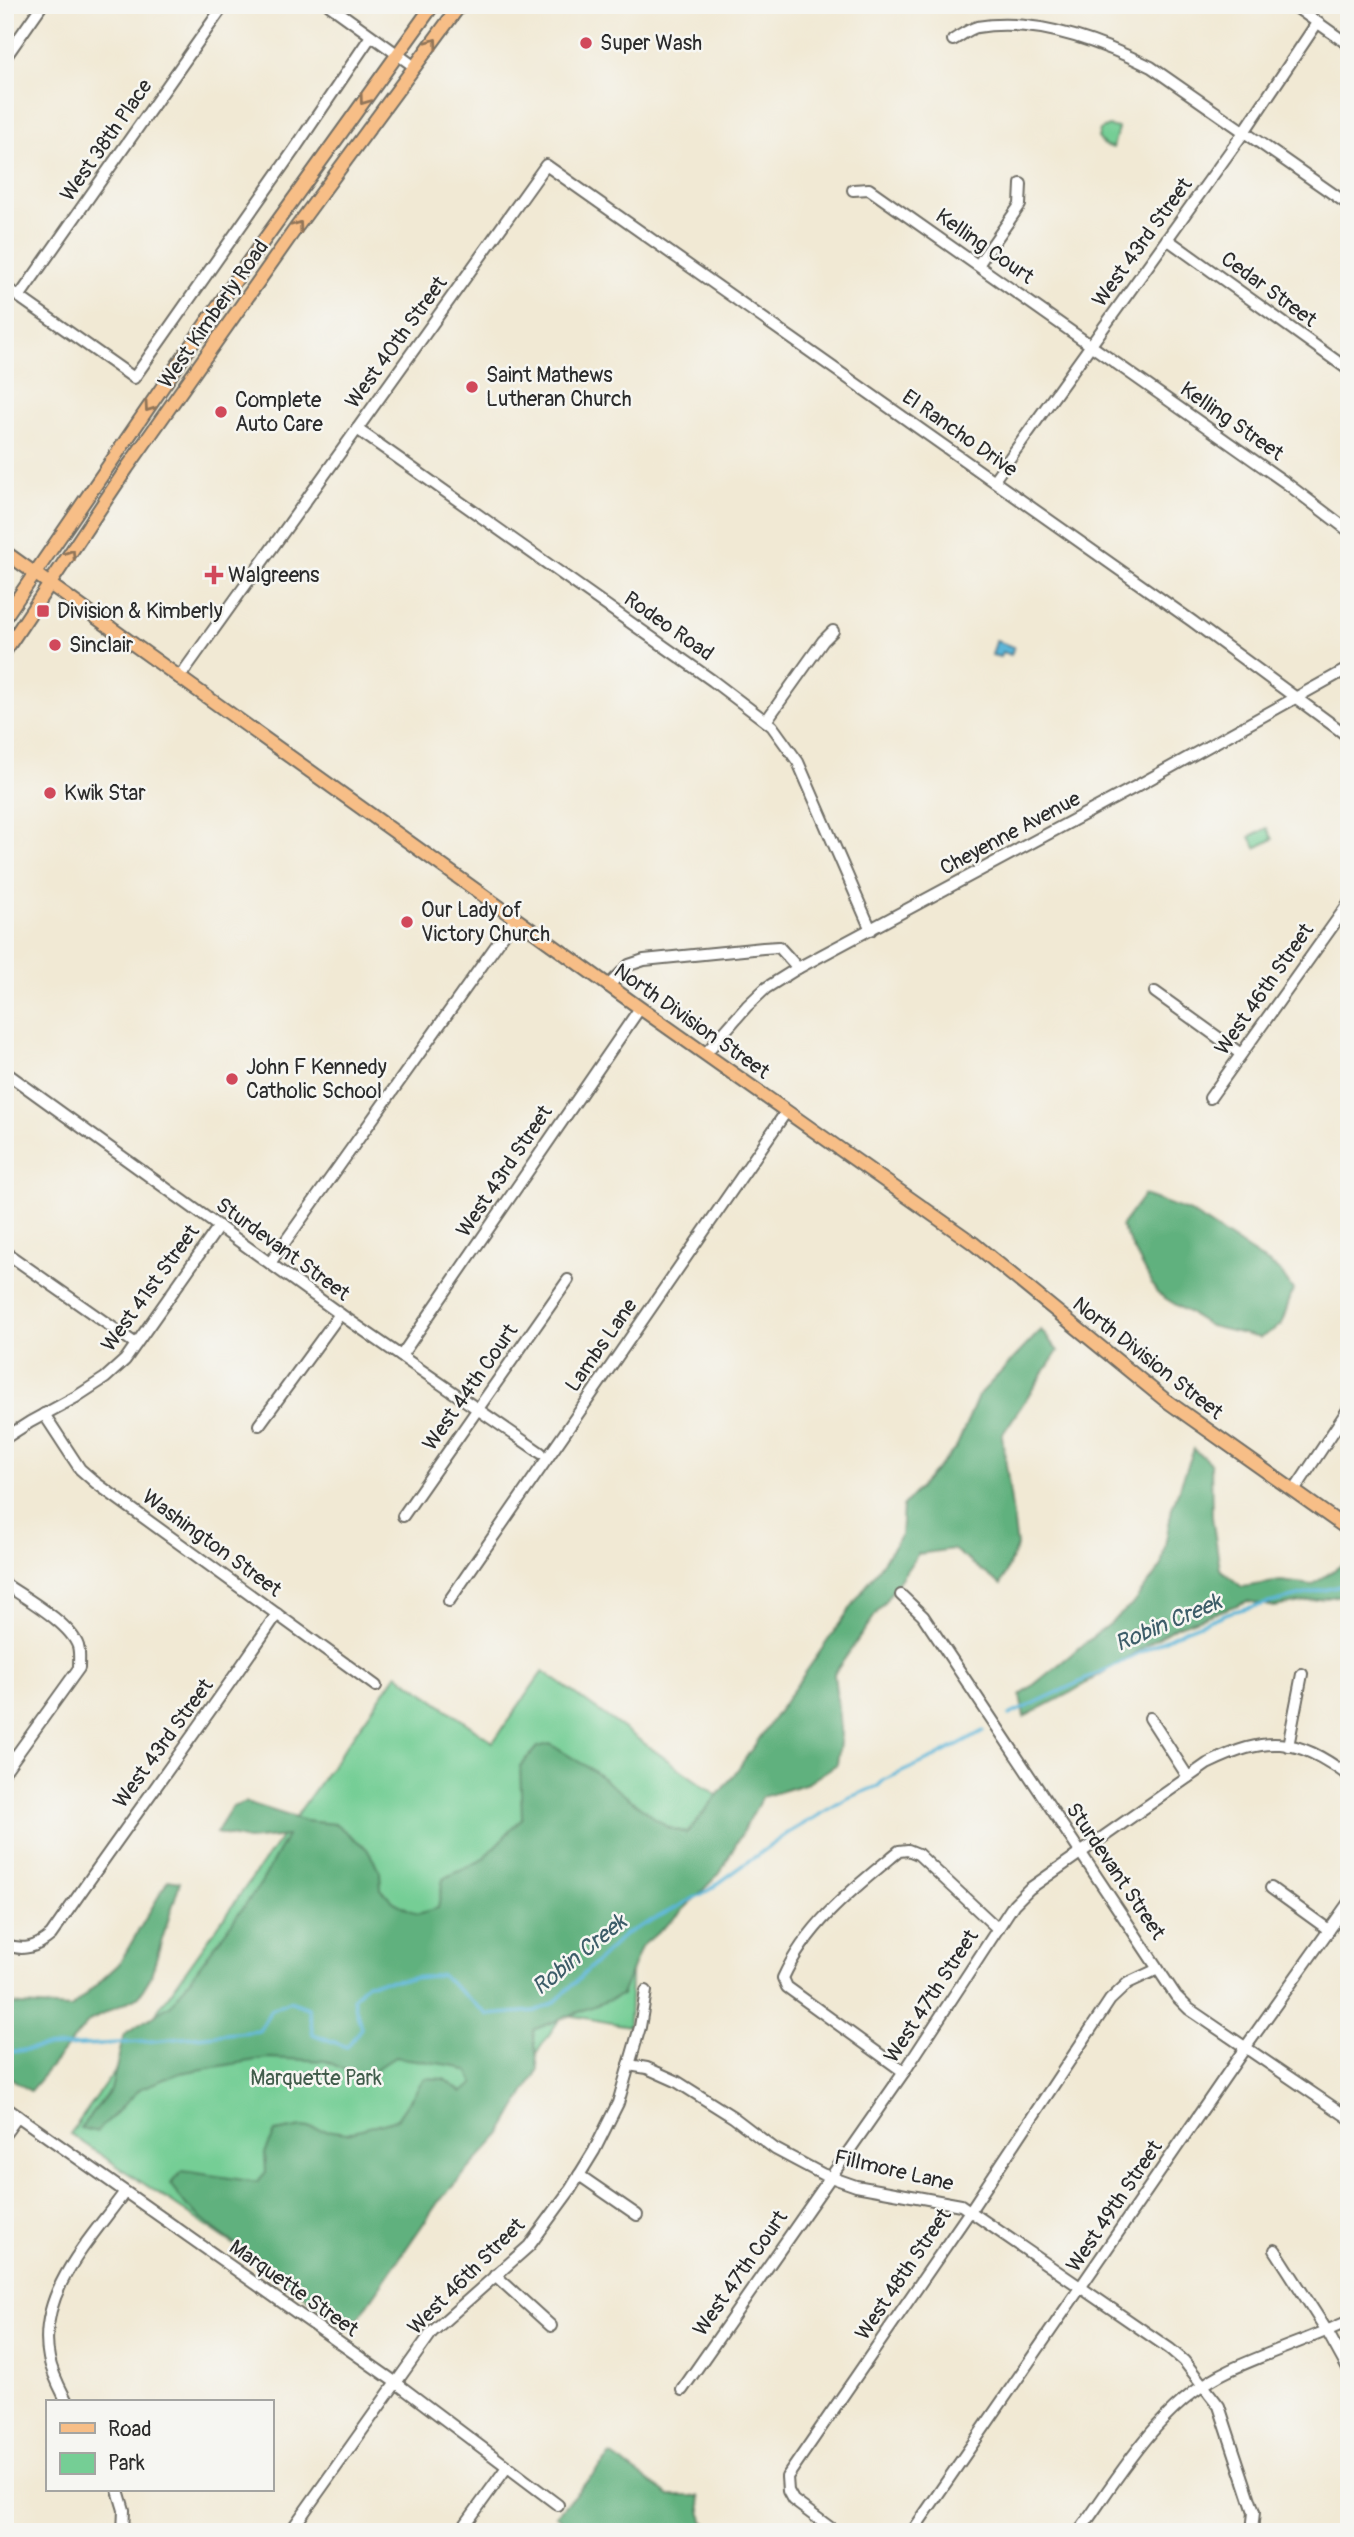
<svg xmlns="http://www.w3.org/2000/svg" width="1354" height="2537" font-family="Pangolin,sans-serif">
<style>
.green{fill:#75ce95;stroke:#507c60;stroke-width:2}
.forest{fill:#60b17e;stroke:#466e54;stroke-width:2}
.water{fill:#5bb6d8;stroke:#437082;stroke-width:2}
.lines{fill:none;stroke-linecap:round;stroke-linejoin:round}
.stream{stroke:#5bb6d8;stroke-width:3.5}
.minor-casing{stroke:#706e66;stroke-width:14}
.major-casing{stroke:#706e66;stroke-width:16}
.minor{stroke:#fff;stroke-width:10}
.major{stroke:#f7be87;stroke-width:12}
.oneway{stroke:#917459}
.poi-dot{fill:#d1495b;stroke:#f6f6f2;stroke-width:2.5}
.labels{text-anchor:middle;stroke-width:5;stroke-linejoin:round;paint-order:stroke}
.poi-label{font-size:21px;fill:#2b2b2b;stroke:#f6f6f2;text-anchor:start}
.street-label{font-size:21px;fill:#2b2b2b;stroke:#f6f6f2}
.park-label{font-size:21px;fill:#415c4b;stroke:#f6f6f2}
.water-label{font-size:23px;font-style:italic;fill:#3c5c68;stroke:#f6f6f2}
</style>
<rect width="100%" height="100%" fill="#f6f6f2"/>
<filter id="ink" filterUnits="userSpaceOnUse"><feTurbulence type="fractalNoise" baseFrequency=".0143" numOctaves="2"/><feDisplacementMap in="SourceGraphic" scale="14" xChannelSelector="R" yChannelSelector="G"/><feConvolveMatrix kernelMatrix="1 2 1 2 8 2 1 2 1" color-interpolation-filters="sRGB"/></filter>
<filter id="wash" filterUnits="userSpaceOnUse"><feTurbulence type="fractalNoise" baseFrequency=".00686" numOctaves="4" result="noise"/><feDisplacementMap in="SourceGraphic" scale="28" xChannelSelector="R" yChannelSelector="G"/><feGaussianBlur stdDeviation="1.57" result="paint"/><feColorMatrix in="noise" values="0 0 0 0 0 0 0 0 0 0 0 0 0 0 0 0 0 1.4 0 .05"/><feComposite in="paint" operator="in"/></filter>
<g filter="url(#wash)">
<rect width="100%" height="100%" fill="#f1e9d4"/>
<g class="green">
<path d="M 1108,126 L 1118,128 L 1113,148 L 1104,145 L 1098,138 L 1100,130 Z"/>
<path d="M 1267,828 L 1273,839 L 1256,848 L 1250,837 Z"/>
<path d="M 543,1671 L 722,1799 L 633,1926 L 629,2026 L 563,2014 L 352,2324 L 70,2134 L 397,1674 L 493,1742 Z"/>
</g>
<g class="forest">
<path d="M 1144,1195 L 1190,1212 L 1280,1271 L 1293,1290 L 1281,1325 L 1260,1338 L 1210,1326 L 1157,1293 L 1121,1226 Z"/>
<path d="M 1041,1330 L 1058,1351 L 1002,1435 L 1017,1546 L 1001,1585 L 953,1549 L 918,1554 L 834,1674 L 841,1735 L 837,1764 L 808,1783 L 762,1797 L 720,1873 L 678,1915 L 641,1947 L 622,1995 L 533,2030 L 538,2070 L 501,2134 L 439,2201 L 350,2330 L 212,2227 L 187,2206 L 170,2184 L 183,2171 L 257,2182 L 266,2172 L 265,2153 L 275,2132 L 302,2127 L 347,2133 L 397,2119 L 425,2078 L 444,2079 L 462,2092 L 474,2084 L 469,2072 L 456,2066 L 395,2057 L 370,2073 L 358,2076 L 326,2061 L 268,2058 L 180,2073 L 141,2088 L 97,2132 L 80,2128 L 111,2090 L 124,2034 L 171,2005 L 261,1883 L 287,1836 L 248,1840 L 216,1833 L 232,1807 L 246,1802 L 305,1821 L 336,1824 L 367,1849 L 380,1871 L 381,1889 L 394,1902 L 417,1914 L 438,1908 L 443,1879 L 482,1860 L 522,1818 L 520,1766 L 537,1747 L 550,1744 L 589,1768 L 667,1827 L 687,1833 L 733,1776 L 901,1536 L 903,1506 L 956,1448 L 978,1396 Z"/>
<path d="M 1194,1449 L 1211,1464 L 1212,1517 L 1220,1569 L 1242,1587 L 1281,1581 L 1312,1585 L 1349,1560 L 1349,1594 L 1274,1607 L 1248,1601 L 1176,1627 L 1072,1692 L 1024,1717 L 1020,1696 L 1131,1606 L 1161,1567 L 1172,1508 Z"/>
<path d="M 168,1880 L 180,1882 L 150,1978 L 139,1996 L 89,2021 L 30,2091 L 5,2074 L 5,2004 L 71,2008 L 119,1964 Z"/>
<path d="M 611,2455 L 670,2496 L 699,2496 L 703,2521 L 718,2532 L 578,2532 L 556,2515 Z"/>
</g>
<path class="water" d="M 996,641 L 1014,647 L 1011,655 L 1002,652 L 1000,657 L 992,655 Z"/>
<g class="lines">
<g class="stream">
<path d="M 1009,1715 L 1099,1673 L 1187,1629 L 1231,1612 L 1349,1584"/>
<path d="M 5,2053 L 43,2047 L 141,2042 L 259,2031 L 271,2010 L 289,2001 L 308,2008 L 313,2034 L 347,2047 L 361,2028 L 353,1998 L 367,1983 L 441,1975 L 488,2015 L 536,2011 L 554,2003 L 624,1935 L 709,1890 L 788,1833 L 848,1798 L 878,1786 L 884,1780 L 935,1757 L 983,1731"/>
</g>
</g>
</g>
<g filter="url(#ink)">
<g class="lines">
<g class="minor-casing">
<g id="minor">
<path d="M 329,5 L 415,67"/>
<path d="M 1293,5 L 1349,45"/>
<path d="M 953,40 C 960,36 969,29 977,27 C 1035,17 1099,41 1151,67 L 1349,205"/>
<path d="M 5,58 L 42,5"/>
<path d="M 853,190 L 869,189 L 1286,483 L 1349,531"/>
<path d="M 1167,239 L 1349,370"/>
<path d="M 978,265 L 1020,205 L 1021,184"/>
<path d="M 5,287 L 134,378 L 294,150 L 371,36"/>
<path d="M 19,297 L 224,5"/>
<path d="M 357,429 L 713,681 L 772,726 L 798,762 L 871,930"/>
<path d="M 994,480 L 1244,132 L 1317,23"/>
<path d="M 179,678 L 546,165 L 1192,621 L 1349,737"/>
<path d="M 766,721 L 823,641 L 833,631"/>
<path d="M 608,986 L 629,965 L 644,960 L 763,948 L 779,947 L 798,968"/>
<path d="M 1155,992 L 1241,1054"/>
<path d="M 706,1053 L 747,1006 L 766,988 L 798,968 L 1137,786 L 1349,668"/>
<path d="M 5,1072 L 340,1314 L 541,1453"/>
<path d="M 1210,1098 L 1349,903"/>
<path d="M 5,1252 L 136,1344"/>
<path d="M 270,1263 L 515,919"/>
<path d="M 401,1356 L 640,1008"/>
<path d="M 44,1414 L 80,1469 L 96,1483 L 376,1686"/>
<path d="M 259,1425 L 340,1314"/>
<path d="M 5,1438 L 30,1422 L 76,1397 L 105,1378 L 125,1360 L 219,1226"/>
<path d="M 1294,1491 L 1349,1408"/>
<path d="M 403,1516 L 568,1280"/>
<path d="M 5,1584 C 25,1598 70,1623 78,1646 C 80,1653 79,1661 79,1668 L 5,1771"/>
<path d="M 901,1595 L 923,1616 L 1176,1996 L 1189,2009 L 1349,2118"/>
<path d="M 449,1601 L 786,1112"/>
<path d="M 1150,1718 L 1188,1777"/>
<path d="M 1288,1746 L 1302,1674"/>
<path d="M 1271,1888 L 1329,1930"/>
<path d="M 5,1944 C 23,1952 37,1947 51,1935 C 125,1827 204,1723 277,1614"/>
<path d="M 629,2065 L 647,2068 L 676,2081 L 733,2117 L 775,2149 L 822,2174 L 856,2186 L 961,2205 L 1170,2349 L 1184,2361 L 1219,2406 L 1254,2512 L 1252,2531"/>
<path d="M 904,2072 L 787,1987 L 783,1978 C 808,1923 854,1888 899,1851 L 908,1850 L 918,1854 L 998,1929"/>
<path d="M 5,2107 L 395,2382 L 558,2505"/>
<path d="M 5,2134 L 18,2116"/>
<path d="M 579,2175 L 637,2215"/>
<path d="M 1275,2250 L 1327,2331 L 1349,2371"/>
<path d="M 495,2275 L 551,2326"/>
<path d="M 682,2390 L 904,2072 L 1014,1904 L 1029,1889 L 1207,1764 C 1267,1735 1295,1736 1349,1776"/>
<path d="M 67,2402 C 60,2388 52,2374 49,2358 C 36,2294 90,2240 124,2193"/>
<path d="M 118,2490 L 124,2510 L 123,2532"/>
<path d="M 290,2532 L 432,2332 L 529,2246 L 570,2190 L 594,2151 L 618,2103 L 640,2027 L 646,1991"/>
<path d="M 460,2532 L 507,2467"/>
<path d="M 836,2532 L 793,2500 L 788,2491 L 787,2477 L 970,2211 L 1110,2000 L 1128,1983 L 1158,1969"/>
<path d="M 912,2532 L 1245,2048 L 1349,1902"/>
<path d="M 1079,2532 C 1122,2472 1161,2402 1230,2370 C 1269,2352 1310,2339 1349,2321"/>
</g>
</g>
<g class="major-casing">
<g id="major">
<path d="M 5,552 L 640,1008 L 973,1243 L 1164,1399 L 1349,1530"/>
<path d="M 5,617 L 244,268 L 433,5"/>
<path d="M 5,651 L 127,468 L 296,228 L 460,5"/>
</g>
</g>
<use href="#minor" class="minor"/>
<use href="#major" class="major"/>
</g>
<defs><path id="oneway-chevron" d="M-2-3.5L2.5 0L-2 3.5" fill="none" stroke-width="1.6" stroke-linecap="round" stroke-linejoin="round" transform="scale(1.75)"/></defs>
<g class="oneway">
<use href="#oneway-chevron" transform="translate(433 43) rotate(-54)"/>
<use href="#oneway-chevron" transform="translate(364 100) rotate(126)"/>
<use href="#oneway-chevron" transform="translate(298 226) rotate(-54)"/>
<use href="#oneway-chevron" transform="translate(149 407) rotate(125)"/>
<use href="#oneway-chevron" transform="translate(71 554) rotate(-57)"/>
</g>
</g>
<g class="poi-dot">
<circle cx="586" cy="43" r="7"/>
<circle cx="472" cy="387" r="7"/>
<circle cx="221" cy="412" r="7"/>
<path d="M210.5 564.5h7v7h7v7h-7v7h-7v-7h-7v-7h7z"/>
<rect x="36" y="604" width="14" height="14" rx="3.5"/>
<circle cx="55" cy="645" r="7"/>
<circle cx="50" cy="793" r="7"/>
<circle cx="407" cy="922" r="7"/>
<circle cx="232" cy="1079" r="7"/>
</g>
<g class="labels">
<g class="poi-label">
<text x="600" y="50">Super Wash</text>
<text x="486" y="382">Saint Mathews<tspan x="486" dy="24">Lutheran Church</tspan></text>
<text x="235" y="407">Complete<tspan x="235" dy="24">Auto Care</tspan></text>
<text x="228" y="582">Walgreens</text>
<text x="57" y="618">Division &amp; Kimberly</text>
<text x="69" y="652">Sinclair</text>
<text x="64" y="800">Kwik Star</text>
<text x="421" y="917">Our Lady of<tspan x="421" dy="24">Victory Church</tspan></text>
<text x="246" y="1074">John F Kennedy<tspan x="246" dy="24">Catholic School</tspan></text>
</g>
<g class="street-label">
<text transform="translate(106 140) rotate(-55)" y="7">West 38th Place</text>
<text transform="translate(1142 242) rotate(-54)" y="7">West 43rd Street</text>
<text transform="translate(985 246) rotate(35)" y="7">Kelling Court</text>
<text transform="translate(1269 289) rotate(36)" y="7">Cedar Street</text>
<text transform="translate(213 314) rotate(-55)" y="7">West Kimberly Road</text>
<text transform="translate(396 342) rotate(-54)" y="7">West 40th Street</text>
<text transform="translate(1232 421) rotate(35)" y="7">Kelling Street</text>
<text transform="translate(960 433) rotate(35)" y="7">El Rancho Drive</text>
<text transform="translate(669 626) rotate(35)" y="7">Rodeo Road</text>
<text transform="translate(1010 833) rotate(-28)" y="7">Cheyenne Avenue</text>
<text transform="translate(1264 989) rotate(-55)" y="7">West 46th Street</text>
<text transform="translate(692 1021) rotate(35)" y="7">North Division Street</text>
<text transform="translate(504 1171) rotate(-56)" y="7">West 43rd Street</text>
<text transform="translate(283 1249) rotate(36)" y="7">Sturdevant Street</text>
<text transform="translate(150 1288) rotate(-54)" y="7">West 41st Street</text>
<text transform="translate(601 1345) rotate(-55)" y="7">Lambs Lane</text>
<text transform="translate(1148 1358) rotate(38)" y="7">North Division Street</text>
<text transform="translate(470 1387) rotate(-55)" y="7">West 44th Court</text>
<text transform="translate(212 1543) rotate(36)" y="7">Washington Street</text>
<text transform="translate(163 1743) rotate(-54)" y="7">West 43rd Street</text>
<text transform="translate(1116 1871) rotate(56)" y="7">Sturdevant Street</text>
<text transform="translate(931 1996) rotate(-57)" y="7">West 47th Street</text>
<text transform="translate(894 2170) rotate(13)" y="7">Fillmore Lane</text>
<text transform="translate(1114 2206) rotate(-56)" y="7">West 49th Street</text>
<text transform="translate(740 2273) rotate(-55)" y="7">West 47th Court</text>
<text transform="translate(903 2274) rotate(-56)" y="7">West 48th Street</text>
<text transform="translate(466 2276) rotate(-45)" y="7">West 46th Street</text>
<text transform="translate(294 2288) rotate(35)" y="7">Marquette Street</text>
</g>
<g class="park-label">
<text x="316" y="2085">Marquette Park</text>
</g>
<g class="water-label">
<text transform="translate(1168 1622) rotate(-23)" y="8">Robin Creek</text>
<text transform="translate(579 1954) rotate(-39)" y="8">Robin Creek</text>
</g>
</g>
<rect width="1354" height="2537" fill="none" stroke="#f6f6f2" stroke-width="28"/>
<rect x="46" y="2400" width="228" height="91" fill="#f6f6f2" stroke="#a5a5a2" stroke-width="2"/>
<rect x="60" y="2423" width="35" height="10" fill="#f7be87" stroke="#a5a5a2" stroke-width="2"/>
<text x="108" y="2436" font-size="21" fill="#2b2b2b">Road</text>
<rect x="60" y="2453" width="35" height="21" fill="#75ce95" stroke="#a5a5a2" stroke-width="2"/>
<text x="108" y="2470" font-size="21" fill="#2b2b2b">Park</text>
</svg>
